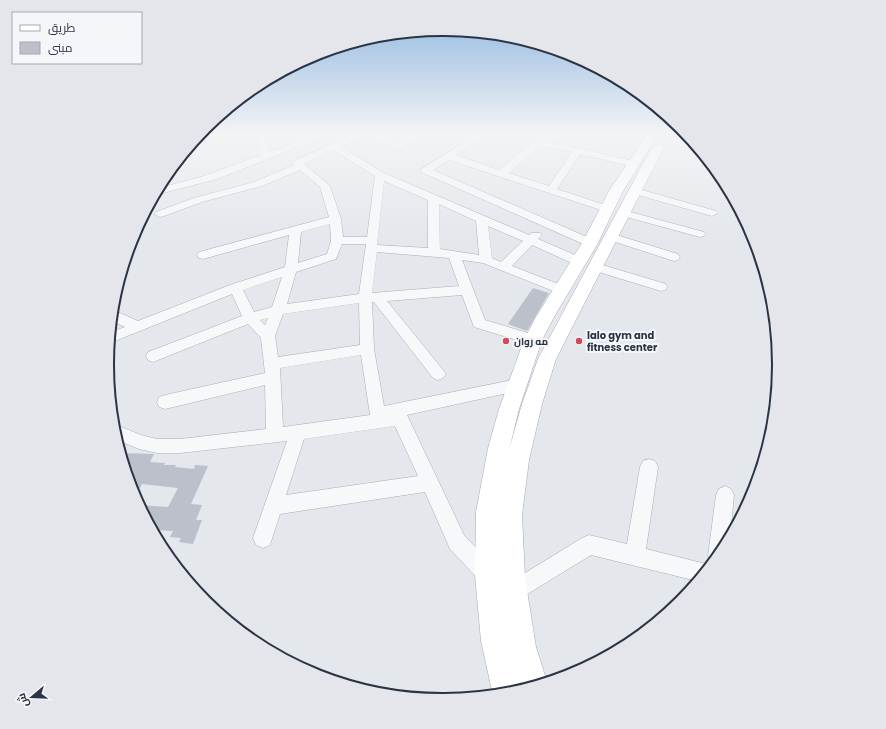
<svg xmlns="http://www.w3.org/2000/svg" width="886" height="729" font-family="Poppins,Cairo,sans-serif">
<style>
.building{fill:#bbc0ca}
.lines{fill:none;stroke-linecap:round;stroke-linejoin:round}
.minor-casing{stroke:#a9aeb7;stroke-width:1}
.major-casing{stroke:#a3abb8;stroke-width:1}
.minor{fill:#f7f8fa;fill-rule:evenodd}
.major{fill:#fff;fill-rule:evenodd}
.poi-dot{fill:#d1495b;stroke:#f4f6f9;stroke-width:1.5}
.labels{text-anchor:middle;stroke-width:4;stroke-linejoin:round;paint-order:stroke}
.poi-label{font-size:10px;font-weight:bold;fill:#2b3445;stroke:#f4f6f9;text-anchor:start}
.rim{fill:none;stroke:#2b3445;stroke-width:2}
</style>
<rect width="100%" height="100%" fill="#e4e7ec"/>
<g class="building">
<path d="M 533,288 L 549,293 L 527,331 L 508,324 Z"/>
<path d="M 121,453 L 154,454 L 150,462 L 165,463 L 164,465 L 176,465 L 175,467 L 194,469 L 195,465 L 208,466 L 191,504 L 202,505 L 196,520 L 202,520 L 193,544 L 179,542 L 181,538 L 170,537 L 173,531 L 153,530 L 139,505 L 168,507 L 178,488 L 142,484 L 135,497 Z"/>
</g>
<g class="lines">
<g class="minor-casing">
<g id="minor">
<path d="M 256,133 L 265,133 L 270,152 L 319,133 L 334,133 L 217,179 L 155,195 L 159,188 L 201,177 L 261,155 Z"/>
<path d="M 356,133 L 378,133 L 398,143 L 417,133 L 429,133 L 398,150 L 367,135 L 341,147 L 384,173 L 529,235 L 532,233 L 540,233 L 542,235 L 538,239 L 582,258 L 584,261 L 582,264 L 574,264 L 532,245 L 512,266 L 566,287 L 568,290 L 566,293 L 561,294 L 483,263 L 462,260 L 485,320 L 538,336 L 540,340 L 538,344 L 533,345 L 474,327 L 462,295 L 387,301 L 443,370 L 446,374 L 443,378 L 438,380 L 433,378 L 374,302 L 372,302 L 374,349 L 384,406 L 517,379 L 522,381 L 525,385 L 522,389 L 517,391 L 407,415 L 464,535 L 495,568 L 498,575 L 495,582 L 488,585 L 481,582 L 450,549 L 425,492 L 280,514 L 270,545 L 263,548 L 256,545 L 253,538 L 287,441 L 180,453 L 157,453 L 139,449 L 117,440 L 114,424 L 141,435 L 157,439 L 180,439 L 266,429 L 265,385 L 165,409 L 159,407 L 157,402 L 159,397 L 165,395 L 265,373 L 261,338 L 248,324 L 153,362 L 148,360 L 146,356 L 148,352 L 242,316 L 232,294 L 110,343 L 111,332 L 125,327 L 112,321 L 113,310 L 138,321 L 230,285 L 285,267 L 289,235 L 203,259 L 199,258 L 197,255 L 199,252 L 329,217 L 320,187 L 300,170 L 262,186 L 202,202 L 164,216 L 160,217 L 154,214 L 156,212 L 194,198 L 254,182 L 294,165 L 292,163 L 294,161 ZM 333,150 L 375,176 L 367,237 L 343,237 L 341,219 L 330,186 L 304,164 ZM 384,181 L 428,200 L 428,248 L 377,245 ZM 439,204 L 476,221 L 479,255 L 440,249 ZM 330,224 L 331,241 L 327,254 L 298,263 L 301,232 ZM 488,226 L 523,241 L 501,262 L 492,258 ZM 342,244 L 366,244 L 359,294 L 287,304 L 296,272 L 336,259 ZM 377,252 L 449,258 L 459,286 L 372,293 ZM 282,277 L 272,307 L 254,312 L 243,290 ZM 359,303 L 360,345 L 278,357 L 275,336 L 283,314 ZM 268,318 L 265,325 L 260,320 ZM 361,355 L 370,415 L 283,427 L 280,368 ZM 395,426 L 418,476 L 286,495 L 304,439 Z"/>
<path d="M 479,133 L 490,133 L 456,155 L 499,170 L 544,133 L 551,133 L 553,135 L 547,141 L 637,162 L 639,164 L 634,167 L 580,154 L 557,189 L 611,207 L 612,209 L 607,212 L 449,160 L 433,170 L 594,240 L 596,243 L 594,246 L 590,247 L 421,172 L 420,170 ZM 541,145 L 572,152 L 549,186 L 508,173 Z"/>
<path d="M 639,133 L 653,133 L 657,136 L 652,139 Z"/>
<path d="M 635,188 L 716,211 L 718,213 L 712,216 L 631,193 L 630,191 Z"/>
<path d="M 623,210 L 704,232 L 706,234 L 704,236 L 700,237 L 619,215 L 617,213 Z"/>
<path d="M 610,233 L 678,254 L 680,257 L 678,260 L 674,261 L 606,239 L 604,237 L 606,235 Z"/>
<path d="M 596,263 L 666,284 L 667,287 L 666,290 L 661,291 L 592,270 L 590,267 L 592,264 Z"/>
<path d="M 649,459 L 655,461 L 658,467 L 646,549 L 710,565 L 697,581 L 591,555 L 521,598 L 514,601 L 507,598 L 504,591 L 507,584 L 582,538 L 589,535 L 627,544 L 640,467 L 643,461 Z"/>
<path d="M 725,486 L 731,489 L 734,495 L 730,536 L 722,551 L 712,563 L 708,556 L 716,495 L 719,489 Z"/>
</g>
</g>
<g class="major-casing">
<path id="major" d="M 648,133 L 659,133 L 623,191 L 598,243 L 554,317 L 542,340 L 519,409 L 509,450 L 522,404 L 538,359 L 651,149 L 653,146 L 661,146 L 663,149 L 556,359 L 542,404 L 529,460 L 522,515 L 525,578 L 536,647 L 547,682 L 508,694 L 493,695 L 481,641 L 475,575 L 476,512 L 488,448 L 499,409 L 524,340 L 536,317 L 582,243 L 609,191 Z"/>
</g>
<use href="#minor" class="minor"/>
<use href="#major" class="major"/>
</g>
<linearGradient id="sky" x2="0" y2="1"><stop stop-color="#8bb4dd"/><stop offset="0.57" stop-color="#f3f4f6"/><stop offset="1" stop-color="#f3f4f6" stop-opacity="0"/></linearGradient>
<rect width="886" height="235" fill="url(#sky)"/>
<g class="poi-dot">
<circle cx="506" cy="341" r="4"/>
<circle cx="579" cy="341" r="4"/>
</g>
<g class="labels">
<g class="poi-label">
<text x="587" y="339">lalo gym and<tspan x="587" dy="12">fitness center</tspan></text>
<text x="514" y="345">مه روان</text>
</g>
</g>
<path d="M0 0H886V729H0ZM442 36H444A328 328 0 0 1 772 364V365A328 328 0 0 1 444 693H442A328 328 0 0 1 114 365V364A328 328 0 0 1 442 36Z" fill="#e4e6eb" fill-rule="evenodd"/>
<path class="rim" d="M442 36H444A328 328 0 0 1 772 364V365A328 328 0 0 1 444 693H442A328 328 0 0 1 114 365V364A328 328 0 0 1 442 36Z"/>
<rect x="12" y="12" width="130" height="52" fill="#f4f6f9" stroke="#a4a8b1"/>
<rect x="20" y="25" width="20" height="6" fill="#ffffff" stroke="#a4a8b1"/>
<text x="48" y="32" font-size="12" fill="#2b3445">طريق</text>
<rect x="20" y="42" width="20" height="12" fill="#bbc0ca" stroke="#a4a8b1"/>
<text x="48" y="52" font-size="12" fill="#2b3445">مبنى</text>
<g transform="translate(32 697) rotate(251)" stroke="#f4f6f9" stroke-width="3" paint-order="stroke">
<path d="M0-3L7 15L0 10L-7 15Z" fill="#2b3445"/>
<text y="-6" font-size="11" font-weight="bold" text-anchor="middle" fill="#2b3445">ش</text>
</g>
</svg>
